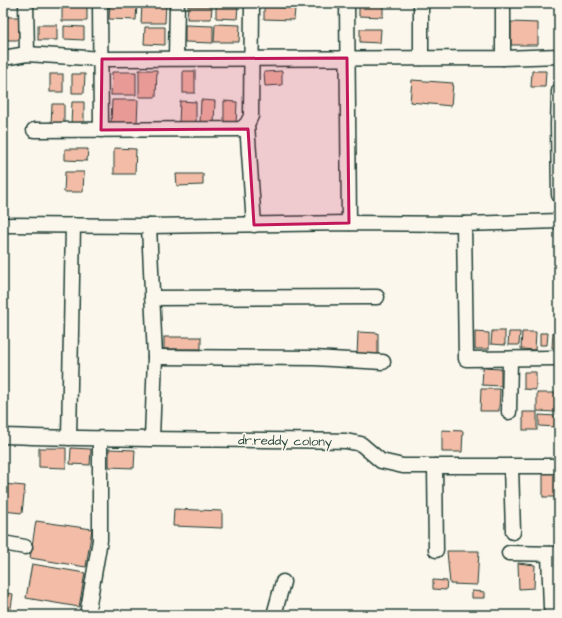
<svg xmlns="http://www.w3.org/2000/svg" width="562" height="618" font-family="'Architects Daughter',sans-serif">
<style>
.building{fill:#f2bca6;stroke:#1f3d34}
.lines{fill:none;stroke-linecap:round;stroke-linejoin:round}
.minor-casing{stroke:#1f3d34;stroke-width:17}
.minor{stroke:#fbf7ec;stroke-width:14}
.marked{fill:#c2185b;fill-opacity:0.2;stroke:#c2185b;stroke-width:3;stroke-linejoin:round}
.labels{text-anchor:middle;stroke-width:3.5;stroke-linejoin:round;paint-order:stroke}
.street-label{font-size:13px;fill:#1f3d34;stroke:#fbf7ec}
</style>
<rect width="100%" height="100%" fill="#fbf7ec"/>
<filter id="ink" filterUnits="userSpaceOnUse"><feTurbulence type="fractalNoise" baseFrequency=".025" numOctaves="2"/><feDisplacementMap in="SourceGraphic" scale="8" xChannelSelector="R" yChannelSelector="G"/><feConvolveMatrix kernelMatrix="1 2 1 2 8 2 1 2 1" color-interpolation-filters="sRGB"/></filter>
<g filter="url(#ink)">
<g class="building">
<path d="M 110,3 L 137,3 L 136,20 L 109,19 Z"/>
<path d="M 142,3 L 166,3 L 165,23 L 141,23 Z"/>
<rect x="512" y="3" width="24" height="4"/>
<path d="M 62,5 L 87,6 L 87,21 L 62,21 Z"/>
<path d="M 216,5 L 238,5 L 237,19 L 216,18 Z"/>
<path d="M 359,5 L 383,5 L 383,17 L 359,16 Z"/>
<path d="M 188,6 L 212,6 L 211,19 L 187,19 Z"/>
<path d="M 264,7 L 295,8 L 294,20 L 264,19 Z"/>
<rect x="3" y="17" width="16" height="23"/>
<path d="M 511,22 L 538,23 L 538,45 L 511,45 Z"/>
<path d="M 215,24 L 240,25 L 239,42 L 214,42 Z"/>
<rect x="38" y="25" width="19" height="15"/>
<path d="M 185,25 L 213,26 L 213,43 L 185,42 Z"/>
<path d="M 64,26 L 84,27 L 84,40 L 64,39 Z"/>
<path d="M 145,27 L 165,27 L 165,45 L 144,44 Z"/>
<path d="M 360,29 L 381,29 L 380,43 L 360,42 Z"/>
<path d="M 139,70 L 157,70 L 156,97 L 139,97 Z"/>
<rect x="183" y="71" width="12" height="22"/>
<path d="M 282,71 L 282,85 L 265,86 L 264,72 Z"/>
<path d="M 532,71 L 546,71 L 545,87 L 531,87 Z"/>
<path d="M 112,72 L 136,72 L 136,95 L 111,95 Z"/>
<rect x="50" y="74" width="13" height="18"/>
<path d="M 72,74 L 85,74 L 84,93 L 72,93 Z"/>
<path d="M 412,80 L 453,83 L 451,106 L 410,102 Z"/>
<path d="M 112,100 L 138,100 L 137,124 L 111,123 Z"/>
<path d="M 201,100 L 215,101 L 214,124 L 200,123 Z"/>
<path d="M 180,101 L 196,102 L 196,124 L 179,124 Z"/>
<path d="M 224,101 L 237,102 L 236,125 L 224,125 Z"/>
<path d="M 72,102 L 84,102 L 84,126 L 71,125 Z"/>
<path d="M 52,104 L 64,104 L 64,125 L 51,125 Z"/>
<path d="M 114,148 L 136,149 L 135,174 L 114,174 Z"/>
<path d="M 65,149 L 88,149 L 87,161 L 65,160 Z"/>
<path d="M 65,172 L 84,172 L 83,192 L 64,192 Z"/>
<path d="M 176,174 L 203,174 L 203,185 L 177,186 Z"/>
<path d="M 492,331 L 505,331 L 505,345 L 491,344 Z"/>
<path d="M 358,332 L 378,333 L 378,357 L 357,356 Z"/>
<path d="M 475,332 L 489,333 L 489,349 L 475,349 Z"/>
<path d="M 509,332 L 520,332 L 519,345 L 508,345 Z"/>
<path d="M 522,332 L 536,332 L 535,350 L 521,349 Z"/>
<path d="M 553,332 L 559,332 L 559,348 L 552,348 Z"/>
<path d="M 540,333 L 548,333 L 547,345 L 540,345 Z"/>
<rect x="164" y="337" width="37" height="12"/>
<path d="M 483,368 L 501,369 L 501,386 L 482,385 Z"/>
<path d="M 524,372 L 536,372 L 536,390 L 524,389 Z"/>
<path d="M 481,389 L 500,389 L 499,411 L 480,411 Z"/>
<path d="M 537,393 L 556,393 L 555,412 L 537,411 Z"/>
<rect x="523" y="412" width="14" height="18"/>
<path d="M 539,415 L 556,416 L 556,427 L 539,426 Z"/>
<path d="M 442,430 L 463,431 L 462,452 L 442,452 Z"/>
<path d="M 39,448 L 66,448 L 66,468 L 39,467 Z"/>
<path d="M 71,448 L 91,449 L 90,465 L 70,464 Z"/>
<path d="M 109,449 L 135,450 L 134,468 L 109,467 Z"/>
<rect x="543" y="473" width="16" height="24"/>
<path d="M 3,484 L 25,486 L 22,513 L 3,511 Z"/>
<path d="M 174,509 L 222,511 L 222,528 L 173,526 Z"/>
<path d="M 36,521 L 92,529 L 86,567 L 30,558 Z"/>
<path d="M 447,551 L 479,551 L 477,585 L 450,584 Z"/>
<path d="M 518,563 L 535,565 L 534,588 L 519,589 Z"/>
<path d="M 32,564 L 85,573 L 79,607 L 26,598 Z"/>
<path d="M 433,580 L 447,581 L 446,590 L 433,589 Z"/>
<path d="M 472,591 L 485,592 L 485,598 L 472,598 Z"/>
<path d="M 3,593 L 13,594 L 10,615 L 3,615 Z"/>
</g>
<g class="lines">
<g class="minor-casing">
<g id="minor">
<path d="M 26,3 L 27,54"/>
<path d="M 100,3 L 101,130"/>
<path d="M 347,3 L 349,223"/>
<path d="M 421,3 L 421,58"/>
<path d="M 503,3 L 503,58"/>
<path d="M 3,58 L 27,54 L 102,59 L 503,58 L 559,56"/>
<path d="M 176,58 L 177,3"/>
<path d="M 559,91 L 558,125 L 559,195"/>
<path d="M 247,124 L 254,225"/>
<path d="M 34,130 L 241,129 L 247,124 L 251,116 L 252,3"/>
<path d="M 464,224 L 466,359 L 559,358"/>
<path d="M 3,225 L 149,226 L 349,223 L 464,224 L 559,221"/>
<path d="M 149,226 L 155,357 L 152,438"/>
<path d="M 152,298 L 377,297"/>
<path d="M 155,357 L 314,358 L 383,362"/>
<path d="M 509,412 L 510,359"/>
<path d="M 3,436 C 117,440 232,439 346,441 L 361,444 L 381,461 L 403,466 L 559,466"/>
<path d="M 69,438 L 73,225"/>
<path d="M 435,466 L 436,550"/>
<path d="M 511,466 L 513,532"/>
<path d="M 3,543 L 25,547"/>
<path d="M 509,553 L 559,554"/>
<path d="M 549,554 L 551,608"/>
<path d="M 87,615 L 100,540 L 100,439"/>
<path d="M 274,615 L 283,582"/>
</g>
</g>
<use href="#minor" class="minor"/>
</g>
</g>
<path class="marked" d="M 347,58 L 349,223 L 254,225 L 248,129 L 101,130 L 102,59 Z"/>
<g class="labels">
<g class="street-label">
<text transform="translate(285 440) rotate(1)" y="5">dr.reddy colony</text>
</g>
</g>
<rect width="562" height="618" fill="none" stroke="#fbf7ec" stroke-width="16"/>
<rect x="8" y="8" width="546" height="602" fill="none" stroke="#1f3d34" stroke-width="1.5" filter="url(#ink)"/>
</svg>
